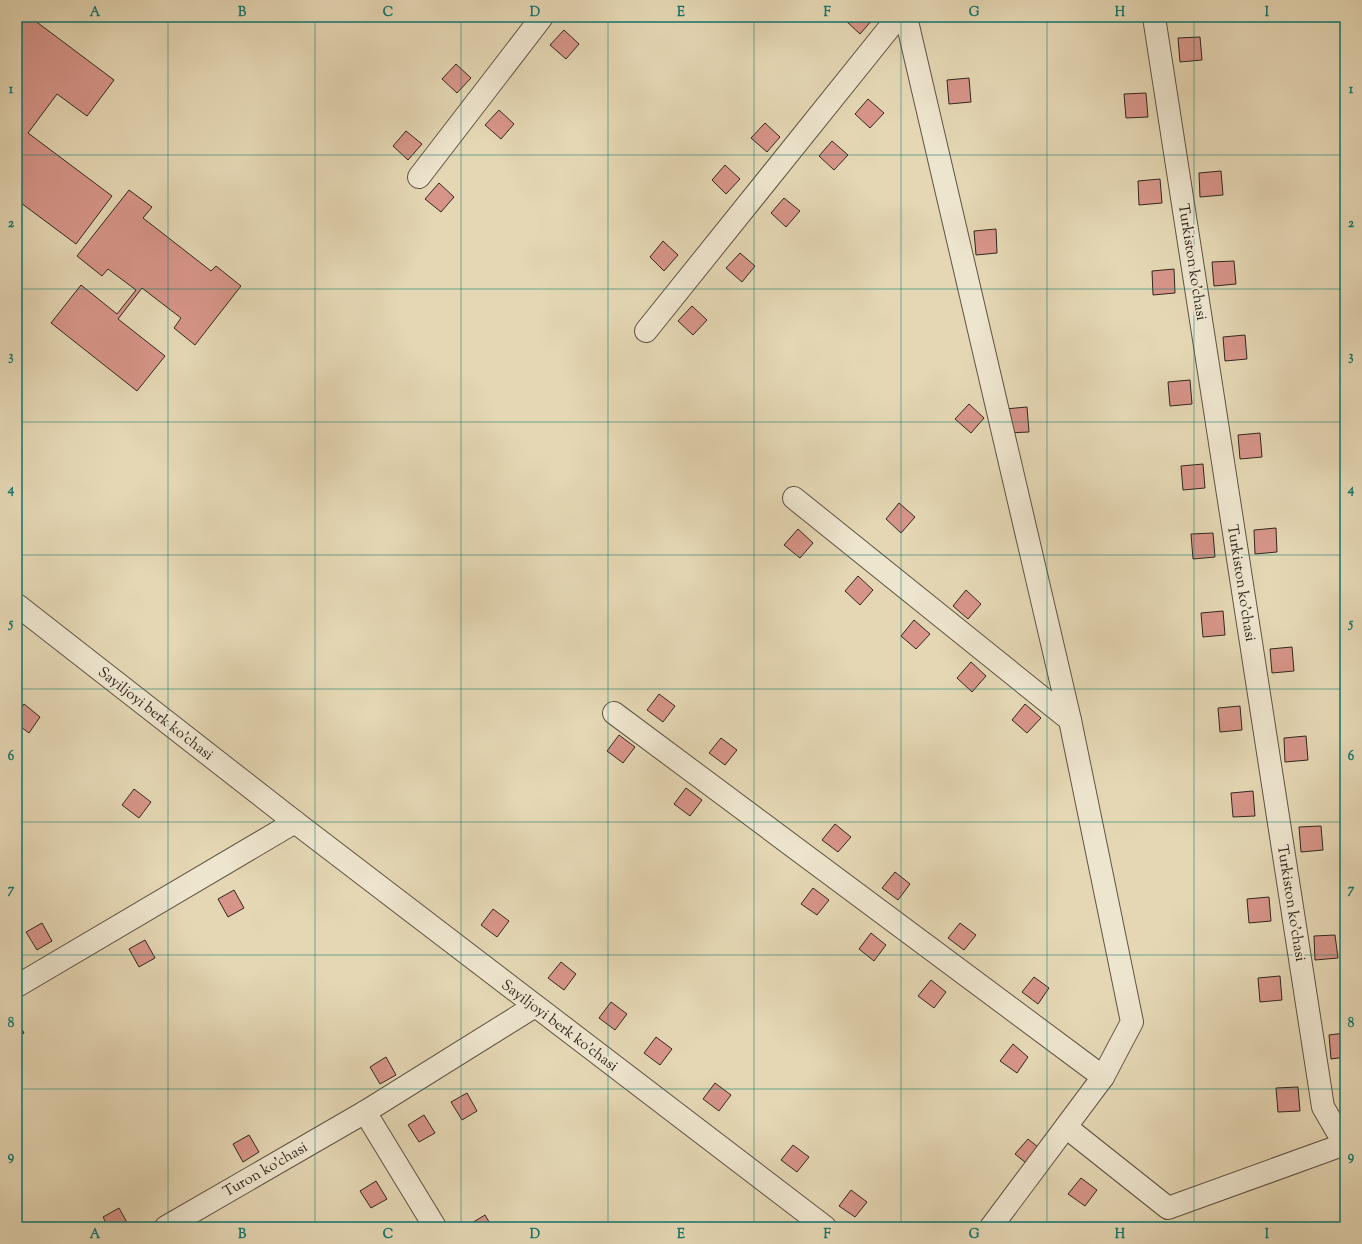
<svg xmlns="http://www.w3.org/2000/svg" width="1362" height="1244" font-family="'Sorts Mill Goudy',serif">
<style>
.building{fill:#d79589;stroke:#31281f}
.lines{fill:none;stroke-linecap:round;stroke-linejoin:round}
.minor-casing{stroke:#5e5444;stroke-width:24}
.minor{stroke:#eee5ce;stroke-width:22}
.grid{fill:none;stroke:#0f766e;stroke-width:1;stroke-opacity:0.55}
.labels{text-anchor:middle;stroke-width:4;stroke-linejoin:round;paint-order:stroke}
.street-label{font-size:15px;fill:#31281f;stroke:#eee5ce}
.neatline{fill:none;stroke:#0f766e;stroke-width:1.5}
.grid-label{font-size:13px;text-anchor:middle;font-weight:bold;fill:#0f766e}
</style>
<rect width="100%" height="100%" fill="#e5d7b4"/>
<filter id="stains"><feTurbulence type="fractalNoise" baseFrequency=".005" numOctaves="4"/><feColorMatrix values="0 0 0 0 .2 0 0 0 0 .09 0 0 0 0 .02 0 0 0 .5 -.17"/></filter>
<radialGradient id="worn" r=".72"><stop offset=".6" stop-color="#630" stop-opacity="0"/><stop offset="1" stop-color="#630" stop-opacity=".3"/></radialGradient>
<g class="building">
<path d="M 17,17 L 30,17 L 114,80 L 87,116 L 57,94 L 28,133 L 112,196 L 76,244 L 17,200 Z"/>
<path d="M 847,17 L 871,17 L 873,19 L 860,34 L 845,20 Z"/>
<path d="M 564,30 L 579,44 L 566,59 L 550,45 Z"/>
<path d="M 1200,37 L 1202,60 L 1180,62 L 1178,38 Z"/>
<path d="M 456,64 L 471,78 L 457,93 L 442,79 Z"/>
<path d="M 969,78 L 971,102 L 949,104 L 947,80 Z"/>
<path d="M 1146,93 L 1148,117 L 1126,118 L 1124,94 Z"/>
<path d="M 868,99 L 884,113 L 870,128 L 855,114 Z"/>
<path d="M 499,110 L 514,124 L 501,139 L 485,125 Z"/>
<path d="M 765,123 L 780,137 L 767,152 L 751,138 Z"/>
<path d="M 406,131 L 422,144 L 408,160 L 393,146 Z"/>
<path d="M 832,141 L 848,155 L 834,170 L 819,156 Z"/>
<path d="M 725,165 L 740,179 L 726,194 L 712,180 Z"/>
<path d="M 1221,171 L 1223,195 L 1200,197 L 1199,173 Z"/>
<path d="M 1160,179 L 1162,203 L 1139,205 L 1138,181 Z"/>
<path d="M 439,183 L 454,197 L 441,212 L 425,199 Z"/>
<path d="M 129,190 L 152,207 L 143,218 L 211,271 L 216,266 L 241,286 L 195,345 L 174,328 L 181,318 L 142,288 L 118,319 L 165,356 L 137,391 L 51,323 L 81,285 L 117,314 L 136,290 L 108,269 L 102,276 L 77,256 Z"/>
<path d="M 784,198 L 800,211 L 786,227 L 771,213 Z"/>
<path d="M 996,229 L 997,253 L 976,255 L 974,231 Z"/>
<path d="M 663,241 L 678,255 L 664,271 L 650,257 Z"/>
<path d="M 740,253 L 755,266 L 742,282 L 726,268 Z"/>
<path d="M 1234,261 L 1236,284 L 1214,286 L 1212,262 Z"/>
<path d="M 1174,269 L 1175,293 L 1153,295 L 1152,271 Z"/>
<path d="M 692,306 L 707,320 L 693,335 L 678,321 Z"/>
<path d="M 1245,335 L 1247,359 L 1225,361 L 1223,337 Z"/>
<path d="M 1190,380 L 1192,404 L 1170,406 L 1168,382 Z"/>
<path d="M 969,404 L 984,418 L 971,433 L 955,419 Z"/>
<path d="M 1027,407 L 1029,432 L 1007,433 L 1005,409 Z"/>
<path d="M 1260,433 L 1262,457 L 1240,459 L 1238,435 Z"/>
<path d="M 1203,464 L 1205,488 L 1183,490 L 1181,466 Z"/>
<path d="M 899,503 L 915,517 L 901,533 L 886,519 Z"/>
<path d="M 1276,528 L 1277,552 L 1255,554 L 1254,530 Z"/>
<path d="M 798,529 L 813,543 L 800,558 L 784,545 Z"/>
<path d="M 1213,533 L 1215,557 L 1193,559 L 1191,534 Z"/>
<path d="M 858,576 L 873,590 L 860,605 L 845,591 Z"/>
<path d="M 966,590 L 981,604 L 968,619 L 953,606 Z"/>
<path d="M 1223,611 L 1225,635 L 1203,637 L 1201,613 Z"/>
<path d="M 914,620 L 930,634 L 916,649 L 901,636 Z"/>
<path d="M 1292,647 L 1294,671 L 1272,673 L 1270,649 Z"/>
<path d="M 971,662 L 986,676 L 972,692 L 957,678 Z"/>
<path d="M 659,694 L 675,706 L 663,722 L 647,710 Z"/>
<path d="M 24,704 L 40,717 L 29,733 L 17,724 L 17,713 Z"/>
<path d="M 1025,704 L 1041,718 L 1027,733 L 1012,720 Z"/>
<path d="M 1240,706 L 1242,730 L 1220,732 L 1218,708 Z"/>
<path d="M 619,735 L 635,747 L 623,763 L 607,751 Z"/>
<path d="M 1306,736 L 1308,760 L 1285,762 L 1284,738 Z"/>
<path d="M 721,738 L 737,750 L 725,765 L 709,753 Z"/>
<path d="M 686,788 L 702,800 L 690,816 L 674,804 Z"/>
<path d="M 134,789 L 151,802 L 139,818 L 122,805 Z"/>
<path d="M 1253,791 L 1255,816 L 1233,817 L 1231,793 Z"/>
<path d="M 835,824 L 851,837 L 838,852 L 822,840 Z"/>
<path d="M 1321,826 L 1323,850 L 1301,852 L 1299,827 Z"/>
<path d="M 895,872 L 910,884 L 898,900 L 882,888 Z"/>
<path d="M 813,888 L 829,900 L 817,915 L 801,904 Z"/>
<path d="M 234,890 L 244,908 L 228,917 L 218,899 Z"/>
<path d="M 1269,897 L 1271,921 L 1249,923 L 1247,899 Z"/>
<path d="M 493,909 L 509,921 L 497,937 L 481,925 Z"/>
<path d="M 42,923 L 52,941 L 37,950 L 26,932 Z"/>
<path d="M 960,923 L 976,935 L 964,950 L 948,938 Z"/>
<path d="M 871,933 L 886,945 L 874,961 L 859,949 Z"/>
<path d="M 1335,935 L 1338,958 L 1315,960 L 1314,936 Z"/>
<path d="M 145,940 L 155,958 L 139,967 L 129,949 Z"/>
<path d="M 561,962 L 576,974 L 564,990 L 548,978 Z"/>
<path d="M 1280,976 L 1282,1000 L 1260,1002 L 1258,978 Z"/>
<path d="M 1034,977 L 1049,988 L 1038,1004 L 1022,992 Z"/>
<path d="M 931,980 L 946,992 L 934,1008 L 918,996 Z"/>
<path d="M 611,1002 L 627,1014 L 615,1030 L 599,1018 Z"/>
<path d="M 17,1021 L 24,1033 L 17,1037 Z"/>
<path d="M 1345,1033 L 1345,1057 L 1331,1059 L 1329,1035 Z"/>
<path d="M 656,1037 L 672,1049 L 660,1065 L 644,1053 Z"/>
<path d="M 1013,1044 L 1028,1057 L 1017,1073 L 1000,1061 Z"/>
<path d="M 386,1057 L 396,1075 L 380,1084 L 370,1067 Z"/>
<path d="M 715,1083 L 731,1095 L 719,1111 L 703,1099 Z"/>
<path d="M 1298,1087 L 1300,1111 L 1278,1112 L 1276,1088 Z"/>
<path d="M 467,1093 L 477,1111 L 462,1120 L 451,1102 Z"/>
<path d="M 424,1115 L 435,1133 L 419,1142 L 408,1125 Z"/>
<path d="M 249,1135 L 259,1152 L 243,1162 L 233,1144 Z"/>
<path d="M 1028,1139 L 1043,1151 L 1031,1167 L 1015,1154 Z"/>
<path d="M 793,1145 L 809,1157 L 797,1172 L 781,1160 Z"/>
<path d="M 1081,1178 L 1097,1190 L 1085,1206 L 1068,1194 Z"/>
<path d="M 376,1181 L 387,1199 L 371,1208 L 360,1191 Z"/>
<path d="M 851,1190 L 867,1202 L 855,1217 L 839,1206 Z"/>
<path d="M 119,1208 L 129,1226 L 108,1227 L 103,1217 Z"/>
<path d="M 485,1215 L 492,1227 L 471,1227 L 470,1224 Z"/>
</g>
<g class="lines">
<g class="minor-casing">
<g id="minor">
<path d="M 906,17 L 1070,720"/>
<path d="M 1154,17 L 1323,1107 L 1344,1143"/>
<path d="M 419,177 L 542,17"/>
<path d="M 646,331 L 898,17"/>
<path d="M 794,498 L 1070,720 L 1132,1022 L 1103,1077 L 991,1227"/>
<path d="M 17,605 L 295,822 L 825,1227"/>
<path d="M 614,713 L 1103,1077"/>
<path d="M 17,986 L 295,822"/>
<path d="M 365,1112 L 435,1227"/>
<path d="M 1066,1127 L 1168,1208 L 1345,1144"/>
<path d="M 166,1227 L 365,1112 L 535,1006"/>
</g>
</g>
<use href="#minor" class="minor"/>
</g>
<path class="grid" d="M 168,17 L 168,1227M 315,17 L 315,1227M 461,17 L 461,1227M 608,17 L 608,1227M 754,17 L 754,1227M 901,17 L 901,1227M 1047,17 L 1047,1227M 1194,17 L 1194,1227M 17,155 L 1345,155M 17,289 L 1345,289M 17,422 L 1345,422M 17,555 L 1345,555M 17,689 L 1345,689M 17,822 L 1345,822M 17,955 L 1345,955M 17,1089 L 1345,1089"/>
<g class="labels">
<g class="street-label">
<text transform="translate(1193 262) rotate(81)" y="5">Turkiston ko'chasi</text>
<text transform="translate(1242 583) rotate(81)" y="5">Turkiston ko'chasi</text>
<text transform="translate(156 713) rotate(38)" y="5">Sayiljoyi berk ko'chasi</text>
<text transform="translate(1292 903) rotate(81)" y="5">Turkiston ko'chasi</text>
<text transform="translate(560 1025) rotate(37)" y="5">Sayiljoyi berk ko'chasi</text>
<text transform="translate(265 1169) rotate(-30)" y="5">Turon ko'chasi</text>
</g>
</g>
<rect width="1362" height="1244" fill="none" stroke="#e5d7b4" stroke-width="44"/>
<rect x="22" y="22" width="1318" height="1200" class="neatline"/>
<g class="grid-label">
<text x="95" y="16">A</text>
<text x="242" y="16">B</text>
<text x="388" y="16">C</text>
<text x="535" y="16">D</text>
<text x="681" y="16">E</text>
<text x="827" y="16">F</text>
<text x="974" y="16">G</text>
<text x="1120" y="16">H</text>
<text x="1267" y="16">I</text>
<text x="11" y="93">1</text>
<text x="1351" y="93">1</text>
<text x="11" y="227">2</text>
<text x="1351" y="227">2</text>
<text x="11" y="360">3</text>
<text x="1351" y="360">3</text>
<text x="11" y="493">4</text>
<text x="1351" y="493">4</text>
<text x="11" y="627">5</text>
<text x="1351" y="627">5</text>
<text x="11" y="760">6</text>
<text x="1351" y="760">6</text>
<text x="11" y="893">7</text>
<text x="1351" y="893">7</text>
<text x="11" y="1027">8</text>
<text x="1351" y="1027">8</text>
<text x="11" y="1160">9</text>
<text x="1351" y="1160">9</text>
<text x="95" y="1238">A</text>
<text x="242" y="1238">B</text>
<text x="388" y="1238">C</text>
<text x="535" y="1238">D</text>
<text x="681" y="1238">E</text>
<text x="827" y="1238">F</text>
<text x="974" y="1238">G</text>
<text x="1120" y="1238">H</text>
<text x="1267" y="1238">I</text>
</g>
<rect width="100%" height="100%" filter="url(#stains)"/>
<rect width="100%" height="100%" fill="url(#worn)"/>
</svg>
